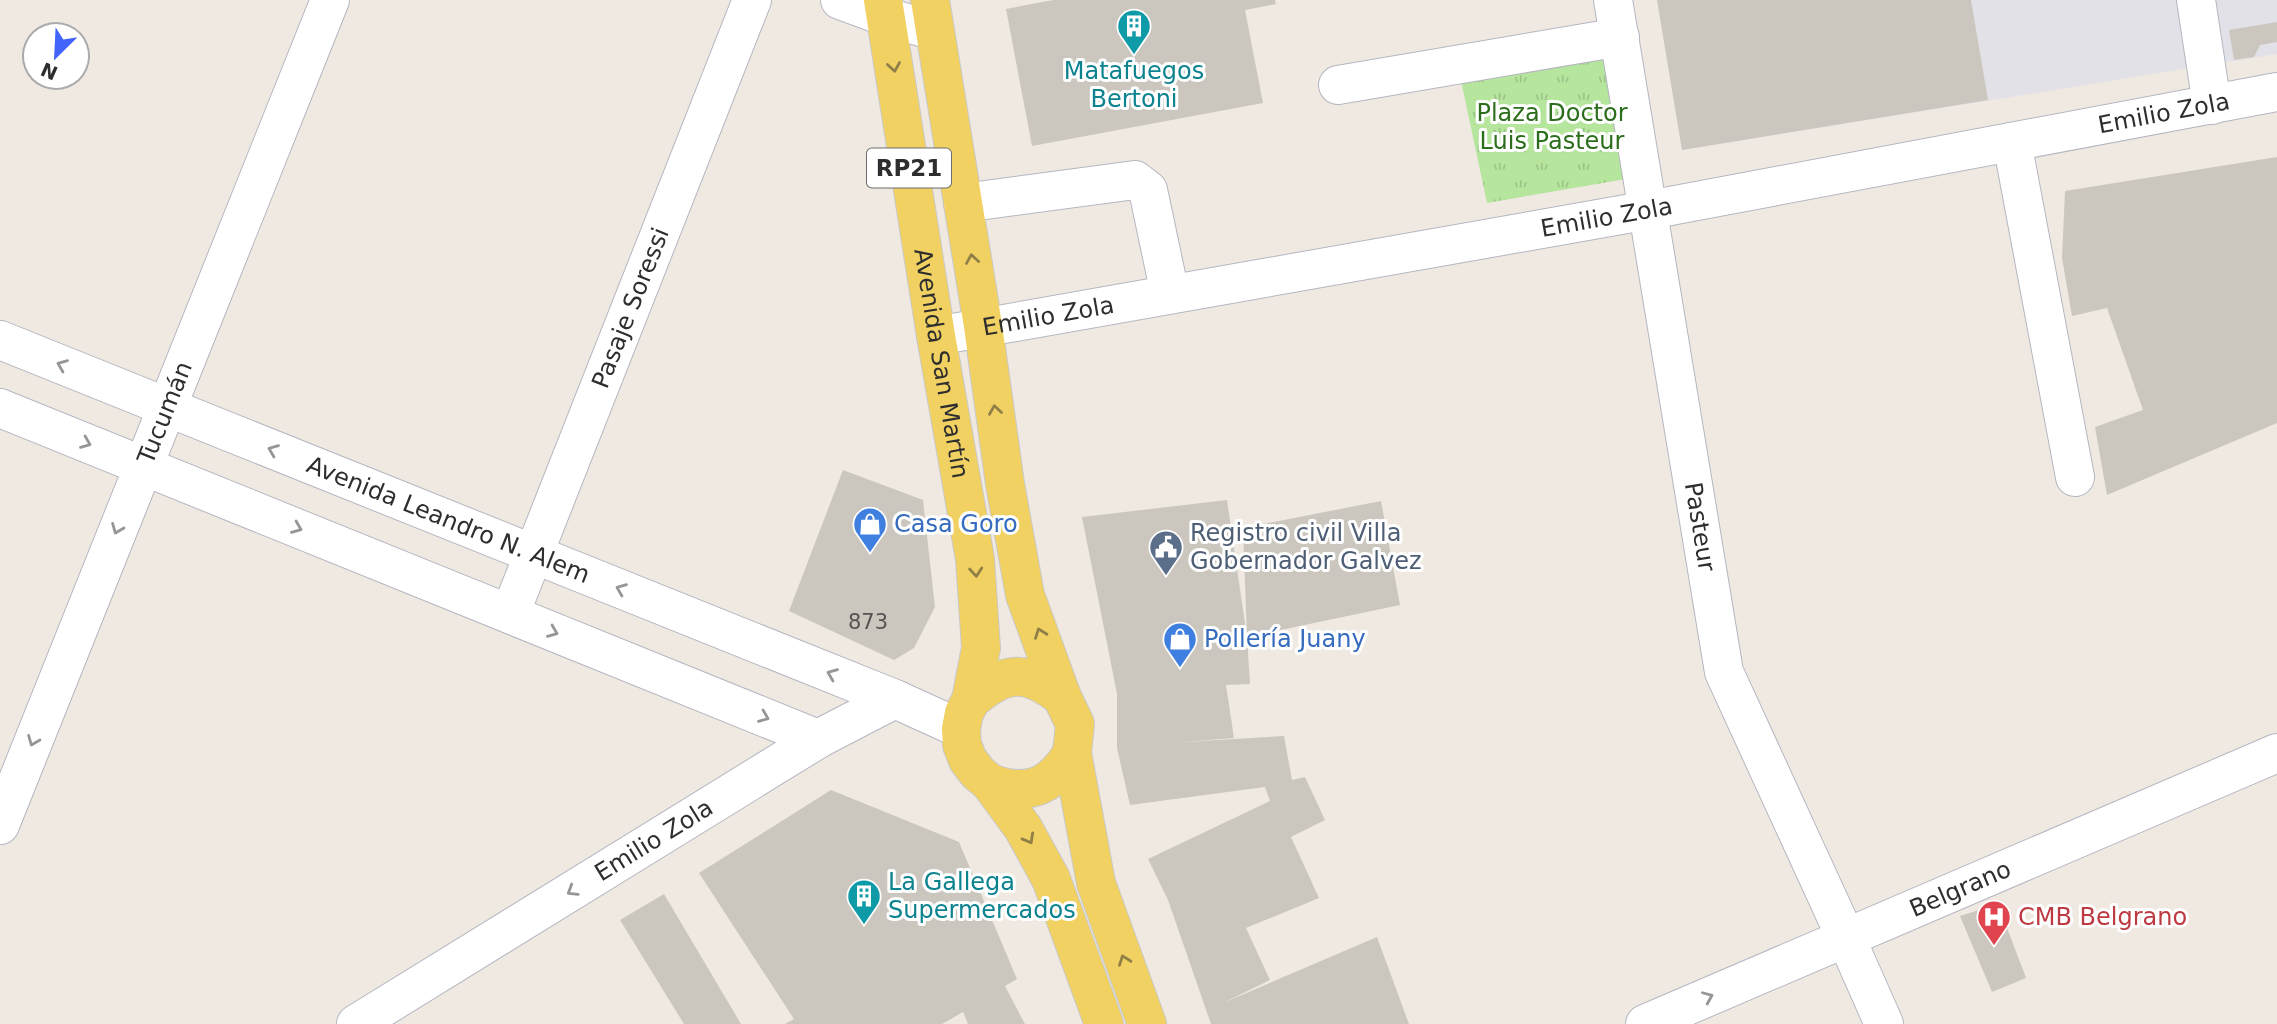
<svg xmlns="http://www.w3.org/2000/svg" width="2277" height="1024" font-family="'DejaVu Sans',sans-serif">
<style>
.industrial{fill:#e3e1e8}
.grass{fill:url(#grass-tufts)}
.building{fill:#cbc7bf}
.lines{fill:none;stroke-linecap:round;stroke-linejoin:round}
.minor-casing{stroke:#b4b7c1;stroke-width:40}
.major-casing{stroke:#c9c9c9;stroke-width:40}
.minor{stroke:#fff;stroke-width:38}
.major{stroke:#f2d163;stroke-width:38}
.oneway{stroke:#908048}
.oneway2{stroke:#969696}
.labels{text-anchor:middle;stroke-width:6;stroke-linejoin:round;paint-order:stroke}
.number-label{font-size:21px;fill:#555452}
.shield{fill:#fff;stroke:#6d6d6d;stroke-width:2}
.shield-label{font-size:23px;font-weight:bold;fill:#2e2e2e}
.culture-label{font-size:24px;fill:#0d838f;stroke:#fff}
.park-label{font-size:24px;fill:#2c6e1b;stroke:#fff}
.street-label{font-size:24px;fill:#2e2e2e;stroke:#fff}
.shop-label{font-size:24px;fill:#366cbe;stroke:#fff;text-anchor:start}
.service-label{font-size:24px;fill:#4e5e75;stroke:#fff;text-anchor:start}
.health-label{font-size:24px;fill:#be3a42;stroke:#fff;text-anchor:start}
</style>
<defs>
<pattern id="grass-tufts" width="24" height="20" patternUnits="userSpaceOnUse" patternTransform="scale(1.75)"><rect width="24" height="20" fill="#b6e59e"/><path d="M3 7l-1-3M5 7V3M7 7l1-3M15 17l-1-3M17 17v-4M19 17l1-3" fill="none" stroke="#9dc588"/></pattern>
</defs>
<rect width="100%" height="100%" fill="#efe9e1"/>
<path class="industrial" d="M 1657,0 L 2277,0 L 2277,54 L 1682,150 Z"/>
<path class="grass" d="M 1606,53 L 1626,179 L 1487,203 L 1460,76 Z"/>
<g class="building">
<path d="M 1053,0 L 1275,0 L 1276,4 L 1245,10 L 1263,103 L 1032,146 L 1006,9 Z"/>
<path d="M 1657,0 L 1971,0 L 1988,100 L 1682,150 Z"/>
<path d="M 2277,22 L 2277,42 L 2260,45 L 2254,57 L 2234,60 L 2229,30 Z"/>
<path d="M 2277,157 L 2277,423 L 2107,495 L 2095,427 L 2143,410 L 2107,308 L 2072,316 L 2062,258 L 2065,191 Z"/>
<path d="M 843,470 L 923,500 L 935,607 L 914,648 L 894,660 L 789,611 Z"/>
<path d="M 1227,500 L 1247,637 L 1243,528 L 1381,501 L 1400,605 L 1247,637 L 1250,684 L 1226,685 L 1234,738 L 1184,742 L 1284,736 L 1292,780 L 1305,777 L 1325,820 L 1291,837 L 1319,898 L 1246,928 L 1270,980 L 1223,1003 L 1377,937 L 1409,1024 L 1211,1024 L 1168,900 L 1148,859 L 1270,801 L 1265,787 L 1130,805 L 1117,748 L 1117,694 L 1082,517 Z"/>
<path d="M 831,790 L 959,842 L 1017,979 L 1005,986 L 1025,1024 L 968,1024 L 963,1012 L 942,1024 L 785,1024 L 794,1019 L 699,873 Z"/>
<path d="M 664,894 L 741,1024 L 684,1024 L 620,920 Z"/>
<path d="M 1998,904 L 2026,978 L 1992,992 L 1960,916 Z"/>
</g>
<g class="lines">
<g class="minor-casing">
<g id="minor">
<path d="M 840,0 L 886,17 L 935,31"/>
<path id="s1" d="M 1613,0 L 1724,672 L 1846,938 L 1884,1024"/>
<path d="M 2196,0 L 2212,105"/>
<path d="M 1338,85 L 1620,37"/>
<path d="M 2012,142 L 2075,477"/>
<path d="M 963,203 L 1135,180 L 1148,190 L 1170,294"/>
<path id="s2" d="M 936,336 L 1649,210 L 2277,92"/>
<path id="s3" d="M 0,340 L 895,699"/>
<path d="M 0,408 L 818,739"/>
<path id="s4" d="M 510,614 L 752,0"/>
<path id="s5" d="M 0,825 L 330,0"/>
<path id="s6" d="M 356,1024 L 818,739 L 895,699 L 961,729"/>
<path id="s7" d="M 1645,1024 L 2277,753"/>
</g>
</g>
<g class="major-casing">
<g id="major">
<path id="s8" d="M 883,0 L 936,336 L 975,559 L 981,648 L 971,700 L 964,713 L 961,729 L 962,745 L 968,760 L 978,773 L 990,783 L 1023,828 L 1051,879 L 1104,1024"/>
<path d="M 930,0 L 983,326 L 1005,484 L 1025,595 L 1062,697 L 1075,724 L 1072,753 L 1096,883 L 1147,1024"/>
<path d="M 971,700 C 1006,670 1026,669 1062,697"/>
<path d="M 990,783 C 1027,797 1052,787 1072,753"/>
</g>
</g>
<use href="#minor" class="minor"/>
<use href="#major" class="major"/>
</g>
<defs><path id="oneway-chevron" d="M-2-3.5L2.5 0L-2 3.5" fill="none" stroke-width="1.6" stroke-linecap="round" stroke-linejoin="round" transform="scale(1.75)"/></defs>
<g class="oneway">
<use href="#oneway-chevron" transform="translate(894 67) rotate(81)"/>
<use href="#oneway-chevron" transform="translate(972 259) rotate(-99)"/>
<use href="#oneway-chevron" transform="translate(995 410) rotate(-98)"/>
<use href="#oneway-chevron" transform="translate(976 572) rotate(85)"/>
<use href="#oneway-chevron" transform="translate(1040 633) rotate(-110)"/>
<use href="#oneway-chevron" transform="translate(1029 839) rotate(61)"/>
<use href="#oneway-chevron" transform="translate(1124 960) rotate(-110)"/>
</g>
<g class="oneway2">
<use href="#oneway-chevron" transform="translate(62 365) rotate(-158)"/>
<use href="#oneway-chevron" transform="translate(86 443) rotate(22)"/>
<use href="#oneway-chevron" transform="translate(273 450) rotate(-158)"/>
<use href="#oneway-chevron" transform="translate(297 528) rotate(22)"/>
<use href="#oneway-chevron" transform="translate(117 529) rotate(112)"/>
<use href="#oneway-chevron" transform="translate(621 589) rotate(-158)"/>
<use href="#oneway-chevron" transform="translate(553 632) rotate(22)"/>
<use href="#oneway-chevron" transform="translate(832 674) rotate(-158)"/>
<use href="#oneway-chevron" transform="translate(764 717) rotate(22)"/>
<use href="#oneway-chevron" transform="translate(33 741) rotate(112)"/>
<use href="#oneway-chevron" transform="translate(572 891) rotate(148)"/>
<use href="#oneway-chevron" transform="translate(1708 997) rotate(-23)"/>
</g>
<defs>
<g id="building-pin" transform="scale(1.75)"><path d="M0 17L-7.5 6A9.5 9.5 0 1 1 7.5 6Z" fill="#0f9aa8" stroke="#fff"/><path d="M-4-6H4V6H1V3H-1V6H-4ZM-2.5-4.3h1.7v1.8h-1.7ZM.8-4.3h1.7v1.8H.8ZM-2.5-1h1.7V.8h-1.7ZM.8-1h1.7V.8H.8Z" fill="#fff"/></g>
<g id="shop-pin" transform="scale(1.75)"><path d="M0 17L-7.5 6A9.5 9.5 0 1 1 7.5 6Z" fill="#3f7fe0" stroke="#fff"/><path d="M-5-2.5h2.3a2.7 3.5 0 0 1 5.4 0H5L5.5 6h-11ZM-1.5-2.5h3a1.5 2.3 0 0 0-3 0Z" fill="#fff"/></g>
<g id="civic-pin" transform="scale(1.75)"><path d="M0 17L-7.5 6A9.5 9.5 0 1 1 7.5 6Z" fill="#5c6f8a" stroke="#fff"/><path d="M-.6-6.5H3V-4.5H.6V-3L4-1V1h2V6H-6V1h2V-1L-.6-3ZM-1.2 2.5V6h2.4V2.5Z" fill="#fff"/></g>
<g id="hospital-pin" transform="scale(1.75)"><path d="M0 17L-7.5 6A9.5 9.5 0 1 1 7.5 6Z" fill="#e0444e" stroke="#fff"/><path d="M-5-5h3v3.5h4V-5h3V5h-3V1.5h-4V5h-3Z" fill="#fff"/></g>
</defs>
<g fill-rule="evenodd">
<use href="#building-pin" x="1134" y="26"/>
<use href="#shop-pin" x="870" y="524"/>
<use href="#civic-pin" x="1166" y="547"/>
<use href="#shop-pin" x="1180" y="639"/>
<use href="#building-pin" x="864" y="896"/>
<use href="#hospital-pin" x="1994" y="917"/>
</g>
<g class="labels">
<g class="number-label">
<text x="868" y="629">873</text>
</g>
<rect class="shield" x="867" y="148.5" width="84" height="39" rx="5"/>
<g class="shield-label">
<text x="909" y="176">RP21</text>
</g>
<g class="culture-label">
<text x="1134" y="79">Matafuegos<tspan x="1134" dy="28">Bertoni</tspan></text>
<text x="888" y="890" text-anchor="start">La Gallega<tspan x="888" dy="28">Supermercados</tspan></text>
</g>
<g class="park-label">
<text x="1552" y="121">Plaza Doctor<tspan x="1552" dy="28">Luis Pasteur</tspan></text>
</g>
<g class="street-label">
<text dy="8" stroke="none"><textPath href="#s2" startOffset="1248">Emilio Zola</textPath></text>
<text dy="8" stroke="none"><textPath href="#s2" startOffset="681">Emilio Zola</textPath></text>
<text dy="8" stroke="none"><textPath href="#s4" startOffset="329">Pasaje Soressi</textPath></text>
<text dy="8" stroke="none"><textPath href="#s2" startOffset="114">Emilio Zola</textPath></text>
<text dy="8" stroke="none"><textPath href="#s8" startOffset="368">Avenida San Martín</textPath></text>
<text dy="8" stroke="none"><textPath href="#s5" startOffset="444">Tucumán</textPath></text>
<text dy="8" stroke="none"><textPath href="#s3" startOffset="483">Avenida Leandro N. Alem</textPath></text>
<text dy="8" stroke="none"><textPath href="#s1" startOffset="534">Pasteur</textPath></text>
<text dy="8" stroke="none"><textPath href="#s6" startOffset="350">Emilio Zola</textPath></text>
<text dy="8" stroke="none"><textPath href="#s7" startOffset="343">Belgrano</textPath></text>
</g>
<g class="shop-label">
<text x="894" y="532">Casa Goro</text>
<text x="1204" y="647">Pollería Juany</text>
</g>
<g class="service-label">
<text x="1190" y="541">Registro civil Villa<tspan x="1190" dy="28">Gobernador Galvez</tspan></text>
</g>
<g class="health-label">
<text x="2018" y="925">CMB Belgrano</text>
</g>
</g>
<g transform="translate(56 56) rotate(204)"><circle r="33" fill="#ffffff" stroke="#ababab" stroke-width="2"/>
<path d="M0-5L12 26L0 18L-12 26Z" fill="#4264fb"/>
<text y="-10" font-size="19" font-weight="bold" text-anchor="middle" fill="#2e2e2e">N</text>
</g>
</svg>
